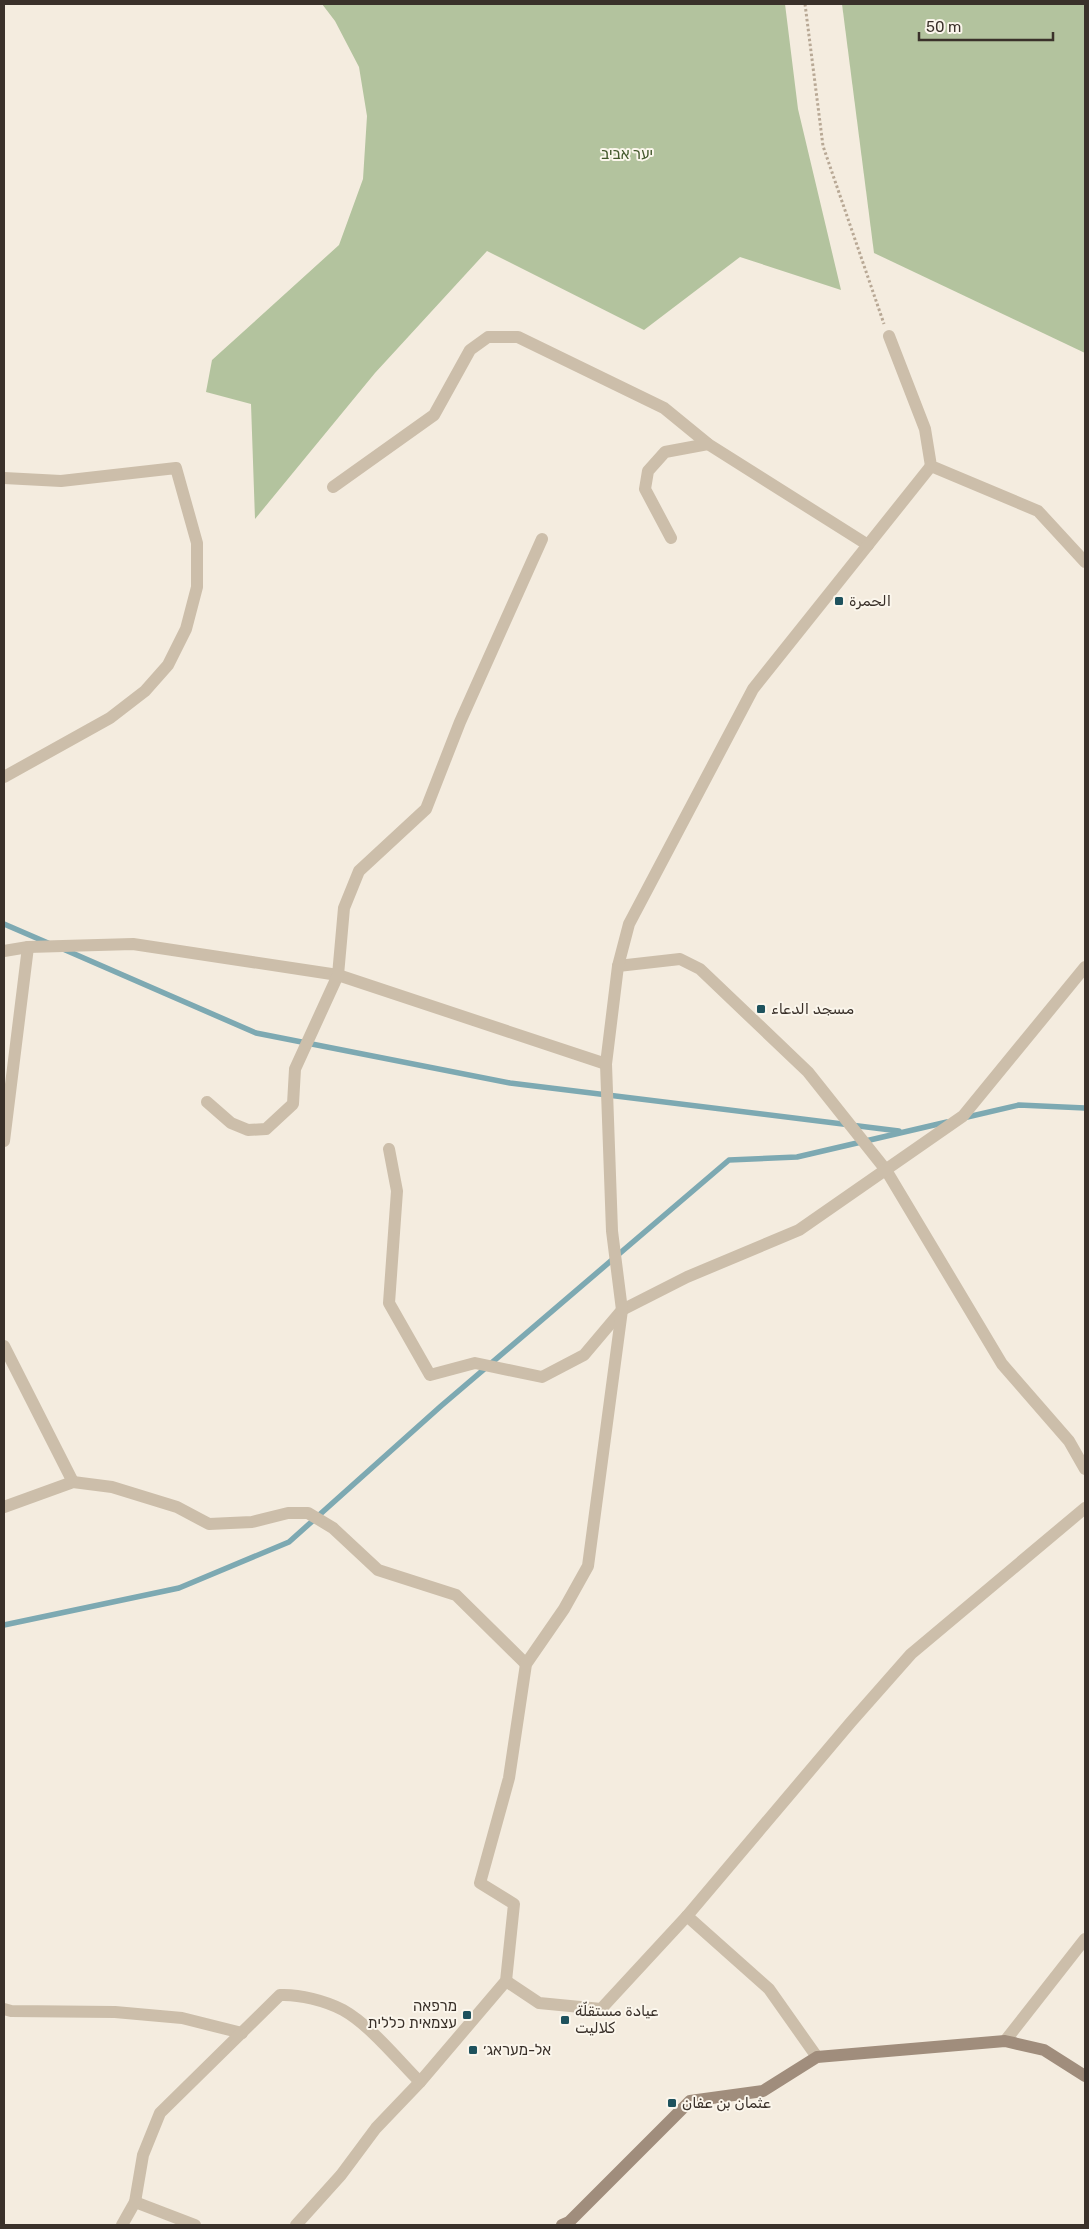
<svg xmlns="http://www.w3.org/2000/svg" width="1089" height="2229" font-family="Rubik,'Noto Naskh Arabic','Noto Sans Hebrew',sans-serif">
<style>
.green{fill:#b3c39e}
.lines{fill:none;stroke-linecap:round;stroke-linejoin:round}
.stream{stroke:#7da9b2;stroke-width:5.5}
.path{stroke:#b8a895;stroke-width:3;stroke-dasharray:2.5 2.5;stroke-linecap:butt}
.street{stroke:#ccbeaa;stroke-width:12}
.secondary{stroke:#a08d7c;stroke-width:12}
.poi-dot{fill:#1e525d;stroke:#fbf6ec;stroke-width:2}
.labels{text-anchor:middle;stroke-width:4;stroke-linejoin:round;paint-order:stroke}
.park-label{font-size:15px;fill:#44592d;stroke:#fbf6ec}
.poi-label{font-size:15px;fill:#3a312a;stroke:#fbf6ec;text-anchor:start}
</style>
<rect width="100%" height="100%" fill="#f4ecdf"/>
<g class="green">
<path d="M 322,4 L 785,4 L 798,109 L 841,290 L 740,257 L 644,330 L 487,251 L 375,373 L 255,519 L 251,404 L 206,392 L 212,360 L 339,245 L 363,179 L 367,116 L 359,67 L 335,21 Z"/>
<path d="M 842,4 L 1085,4 L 1085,353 L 874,253 Z"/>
</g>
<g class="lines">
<g class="stream">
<path d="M 4,924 L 48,943"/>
<path d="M 63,949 L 256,1033 L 510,1083 L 899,1131"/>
<path d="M 963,1118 L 1019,1105 L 1085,1108"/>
<path d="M 4,1625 L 179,1588 L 289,1542 L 441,1406 L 729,1160 L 797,1157 L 947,1122"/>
</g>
<path class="path" d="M 805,4 L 823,146 L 884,324"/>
<g class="street">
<path d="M 889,336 L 925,429 L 931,466 L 1038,511 L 1085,562"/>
<path d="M 4,478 L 61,481 L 176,468 L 197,543 L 197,587 L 186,629 L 168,665 L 145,691 L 110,718 L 4,777"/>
<path d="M 333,487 L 434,415 L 470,350 L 488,337 L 518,337 L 664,408 L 708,444 L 868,545"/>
<path d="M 671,538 L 645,489 L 648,471 L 665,452 L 708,444"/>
<path d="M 4,951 L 28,947 L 133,944 L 338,975 L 606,1064"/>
<path d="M 618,966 L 680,959 L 700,969 L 808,1072 L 886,1170 L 1002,1364 L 1069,1441 L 1085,1469"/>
<path d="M 207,1102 L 231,1123 L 248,1130 L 266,1129 L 293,1104 L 295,1069 L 338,975 L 344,908 L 359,871 L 426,809 L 460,722 L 542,539"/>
<path d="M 4,1141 L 28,947"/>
<path d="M 389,1149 L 397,1191 L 389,1303 L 430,1375 L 475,1363 L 542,1377 L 584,1355 L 622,1310 L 687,1277 L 799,1230 L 963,1116 L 1085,967"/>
<path d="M 4,1346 L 73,1482"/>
<path d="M 4,1507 L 73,1482 L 112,1487 L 177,1507 L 209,1524 L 252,1522 L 288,1513 L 308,1513 L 333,1528 L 378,1570 L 456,1595 L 526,1664"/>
<path d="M 687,1916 L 769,1989 L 817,2057"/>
<path d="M 506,1981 L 539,2003 L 601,2009 L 687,1916 L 851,1722 L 911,1654 L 1085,1508"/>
<path d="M 4,2009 L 11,2011 L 115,2012 L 182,2018 L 242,2033"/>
<path d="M 1005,2041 L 1085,1939"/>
<path d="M 135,2202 L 195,2225"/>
<path d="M 122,2225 L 135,2202 L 143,2155 L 160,2113 L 280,1995 C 299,1994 326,2001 343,2010 C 370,2025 398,2060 420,2082"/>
<path d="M 296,2225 L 341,2175 L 376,2128 L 420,2082 L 506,1981 L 514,1904 L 480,1883 L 509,1778 L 526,1664 L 564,1609 L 588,1566 L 622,1310 L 612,1231 L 606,1064 L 618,966 L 629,924 L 753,689 L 931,466"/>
</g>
<path class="secondary" d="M 562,2225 L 569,2222 L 690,2101 L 763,2091 L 817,2057 L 1005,2041 L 1044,2050 L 1085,2076"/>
</g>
<g class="poi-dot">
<rect x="834" y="596" width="10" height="10" rx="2.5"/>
<rect x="756" y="1004" width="10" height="10" rx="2.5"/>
<rect x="462" y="2010" width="10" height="10" rx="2.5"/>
<rect x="560" y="2015" width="10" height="10" rx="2.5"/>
<rect x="468" y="2045" width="10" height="10" rx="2.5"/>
<rect x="667" y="2098" width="10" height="10" rx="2.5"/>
</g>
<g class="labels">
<g class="park-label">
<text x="627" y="159">יער אביב</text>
</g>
<g class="poi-label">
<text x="849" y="606">الحمرة</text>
<text x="771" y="1014">مسجد الدعاء</text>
<text x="457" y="2011" text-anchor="end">מרפאה<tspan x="457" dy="17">עצמאית כללית</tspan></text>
<text x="575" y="2016">عيادة مستقلّة<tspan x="575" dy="17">كلاليت</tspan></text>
<text x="483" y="2055">אל-מעראג׳</text>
<text x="682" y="2108">عثمان بن عفان</text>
</g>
</g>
<rect width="1089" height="2229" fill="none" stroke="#3a312a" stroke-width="10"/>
<path d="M919 32v8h134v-8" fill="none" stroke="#3a312a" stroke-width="2.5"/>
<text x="926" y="32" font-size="15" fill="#3a312a" stroke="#fbf6ec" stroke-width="4" paint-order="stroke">50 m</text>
</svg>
